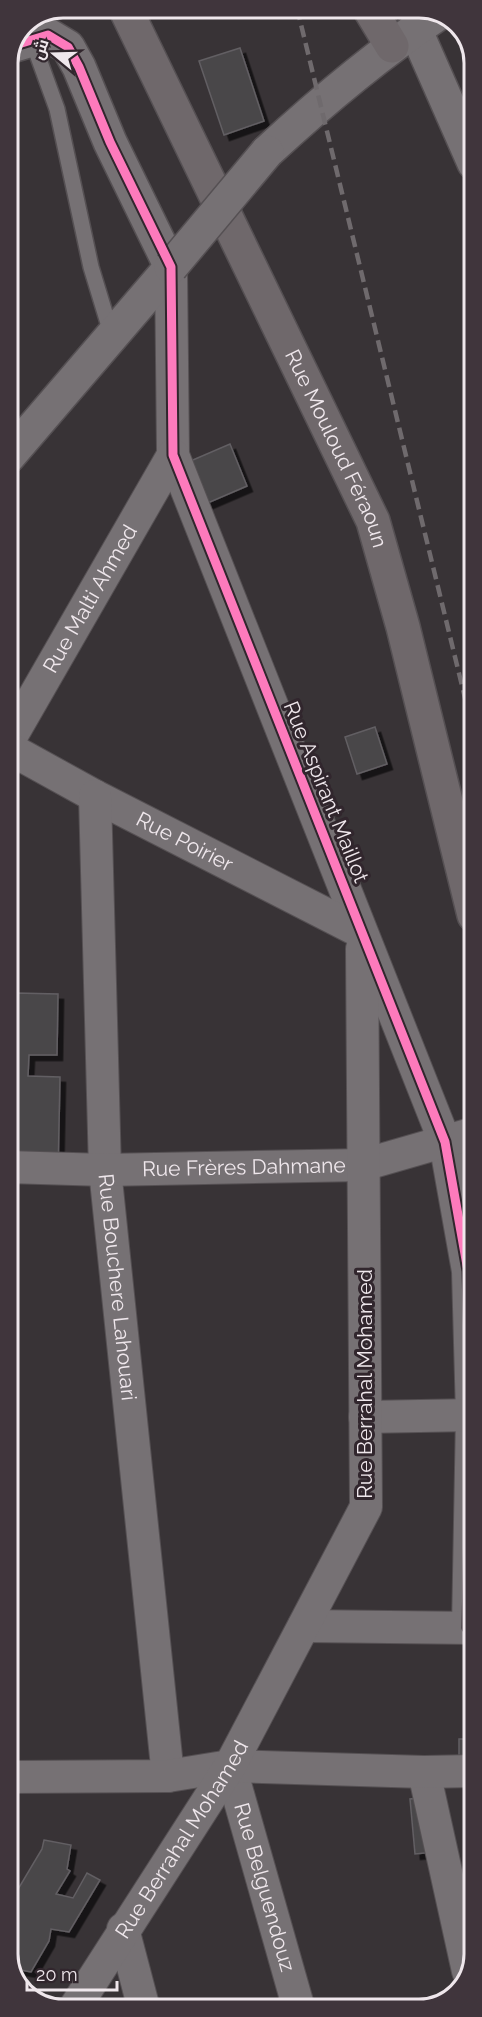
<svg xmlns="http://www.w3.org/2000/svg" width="482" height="2017" font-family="Raleway,Cairo,sans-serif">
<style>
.building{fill:#4a474a;stroke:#625f63;stroke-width:1.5;filter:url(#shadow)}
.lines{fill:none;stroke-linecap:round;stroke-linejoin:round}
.service-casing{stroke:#555053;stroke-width:18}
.minor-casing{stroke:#555053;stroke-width:34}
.tertiary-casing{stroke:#555053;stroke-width:36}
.secondary-casing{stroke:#555053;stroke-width:36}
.service{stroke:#767174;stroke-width:15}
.minor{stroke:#767174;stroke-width:32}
.tertiary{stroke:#767174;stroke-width:33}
.secondary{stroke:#6f686b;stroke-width:33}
.rail{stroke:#6f6a6d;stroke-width:4.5;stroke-dasharray:12 6;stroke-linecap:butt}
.tertiary-bridge-casing{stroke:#555053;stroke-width:36;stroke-linecap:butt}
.tertiary-bridge{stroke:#767174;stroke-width:33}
.cycleway-casing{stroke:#31262d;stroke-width:13}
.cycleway{stroke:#fd7abc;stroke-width:9}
.labels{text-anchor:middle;stroke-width:6;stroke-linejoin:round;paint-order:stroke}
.street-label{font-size:21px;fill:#efe7ec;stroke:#31262d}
.rim{fill:none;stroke:#efe7ec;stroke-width:3}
</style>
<defs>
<filter id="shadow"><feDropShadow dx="5.5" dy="5.5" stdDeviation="0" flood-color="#0009"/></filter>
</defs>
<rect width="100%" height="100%" fill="#383336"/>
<g class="building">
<path d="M 240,48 L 264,121 L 224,135 L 199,61 Z"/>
<path d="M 230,444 L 247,486 L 182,514 L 165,472 Z"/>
<path d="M 375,727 L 387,764 L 357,774 L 345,737 Z"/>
<path d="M 16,993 L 58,994 L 57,1055 L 29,1055 L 28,1076 L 60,1077 L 58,1174 L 8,1172 L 8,1020 L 15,1020 Z"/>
<rect x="459" y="1739" width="15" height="30"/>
<path d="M 439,1796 L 444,1851 L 415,1854 L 410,1799 Z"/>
<path d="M 44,1840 L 71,1845 L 67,1869 L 70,1871 L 56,1894 L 73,1898 L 87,1873 L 100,1880 L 69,1932 L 51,1929 L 49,1941 L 31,1972 L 10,1968 L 8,1965 L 8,1906 L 42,1849 Z"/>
</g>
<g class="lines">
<g class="service-casing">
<path id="service" d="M 32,40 L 57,109 L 91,267 L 112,336"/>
</g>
<g class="minor-casing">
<g id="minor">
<path d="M 171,267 L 173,455 L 445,1142 L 468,1271 L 472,1415 L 468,1628"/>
<path id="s1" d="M 8,742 L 173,455"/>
<path id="s2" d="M 8,748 L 95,796 L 361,932"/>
<path id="s3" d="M 95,796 L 105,1170 L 168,1776"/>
<path id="s4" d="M 8,1167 L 105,1170 L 363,1165 L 474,1133"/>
<path d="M 365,1417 L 474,1415"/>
<path d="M 304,1626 L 474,1628"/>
<path id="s5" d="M 230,1766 L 299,2009"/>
<path d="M 424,1772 L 468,1971"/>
<path d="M 8,1777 L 168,1776 L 230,1766 L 424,1772 L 474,1771"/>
<path d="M 123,1929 L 144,2009"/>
<path id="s6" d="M 74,2009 L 230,1766 L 366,1507 L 362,949"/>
</g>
</g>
<g class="tertiary-casing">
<g id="tertiary">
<path d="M 415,29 L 474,163"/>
<path d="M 267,152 C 321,102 377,55 438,14"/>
<path d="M 8,457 L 171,267 L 110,142 L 79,67 L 68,47 L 48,35 L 15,45"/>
</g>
</g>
<g class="secondary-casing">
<g id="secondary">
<path id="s7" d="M 125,8 L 373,521 L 403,627 L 474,915"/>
<path d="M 369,8 L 392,46"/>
</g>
</g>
<use href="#service" class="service"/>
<use href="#minor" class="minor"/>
<use href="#tertiary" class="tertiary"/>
<use href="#secondary" class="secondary"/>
<path class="rail" d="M 297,8 L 474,735"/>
<g class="tertiary-bridge-casing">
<path id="tertiary-bridge" d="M 171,267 L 267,152"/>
</g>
<use href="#tertiary-bridge" class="tertiary-bridge"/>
<g class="cycleway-casing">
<path id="cycleway" d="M 15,45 L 48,35 L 68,47 L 79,67 L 110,142 L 171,267 L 173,455 L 445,1142 L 468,1271 L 472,1415 L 468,1628"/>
</g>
<use href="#cycleway" class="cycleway"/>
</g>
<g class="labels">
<g class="street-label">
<text dy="7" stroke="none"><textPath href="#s7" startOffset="489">Rue Mouloud Féraoun</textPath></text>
<text dy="7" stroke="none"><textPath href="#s1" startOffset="165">Rue Malti Ahmed</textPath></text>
<text transform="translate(326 792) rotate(68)" y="7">Rue Aspirant Maillot</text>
<text dy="7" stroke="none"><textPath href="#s2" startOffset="200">Rue Poirier</textPath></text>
<text dy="7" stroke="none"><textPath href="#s4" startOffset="236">Rue Frères Dahmane</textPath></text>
<text dy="7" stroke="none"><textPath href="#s3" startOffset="492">Rue Bouchere Lahouari</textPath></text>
<text transform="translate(365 1384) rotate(-90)" y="7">Rue Berrahal Mohamed</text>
<text dy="7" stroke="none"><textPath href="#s6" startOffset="201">Rue Berrahal Mohamed</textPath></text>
<text dy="7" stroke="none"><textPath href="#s5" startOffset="126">Rue Belguendouz</textPath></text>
</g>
</g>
<path d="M0 0H482V2017H0ZM63 18H419A45 45 0 0 1 464 63V1954A45 45 0 0 1 419 1999H63A45 45 0 0 1 18 1954V63A45 45 0 0 1 63 18Z" fill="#40353c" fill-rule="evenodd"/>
<path class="rim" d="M63 18H419A45 45 0 0 1 464 63V1954A45 45 0 0 1 419 1999H63A45 45 0 0 1 18 1954V63A45 45 0 0 1 63 18Z"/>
<g transform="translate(54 54) rotate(289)" stroke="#31262d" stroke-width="4.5" paint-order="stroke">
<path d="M0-4.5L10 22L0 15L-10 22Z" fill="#efe7ec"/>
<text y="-9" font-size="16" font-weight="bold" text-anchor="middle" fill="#efe7ec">ش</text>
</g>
<path d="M27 1981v9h90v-9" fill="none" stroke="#efe7ec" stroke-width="3"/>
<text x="36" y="1981" font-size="18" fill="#efe7ec" stroke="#31262d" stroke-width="4.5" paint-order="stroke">20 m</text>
</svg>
